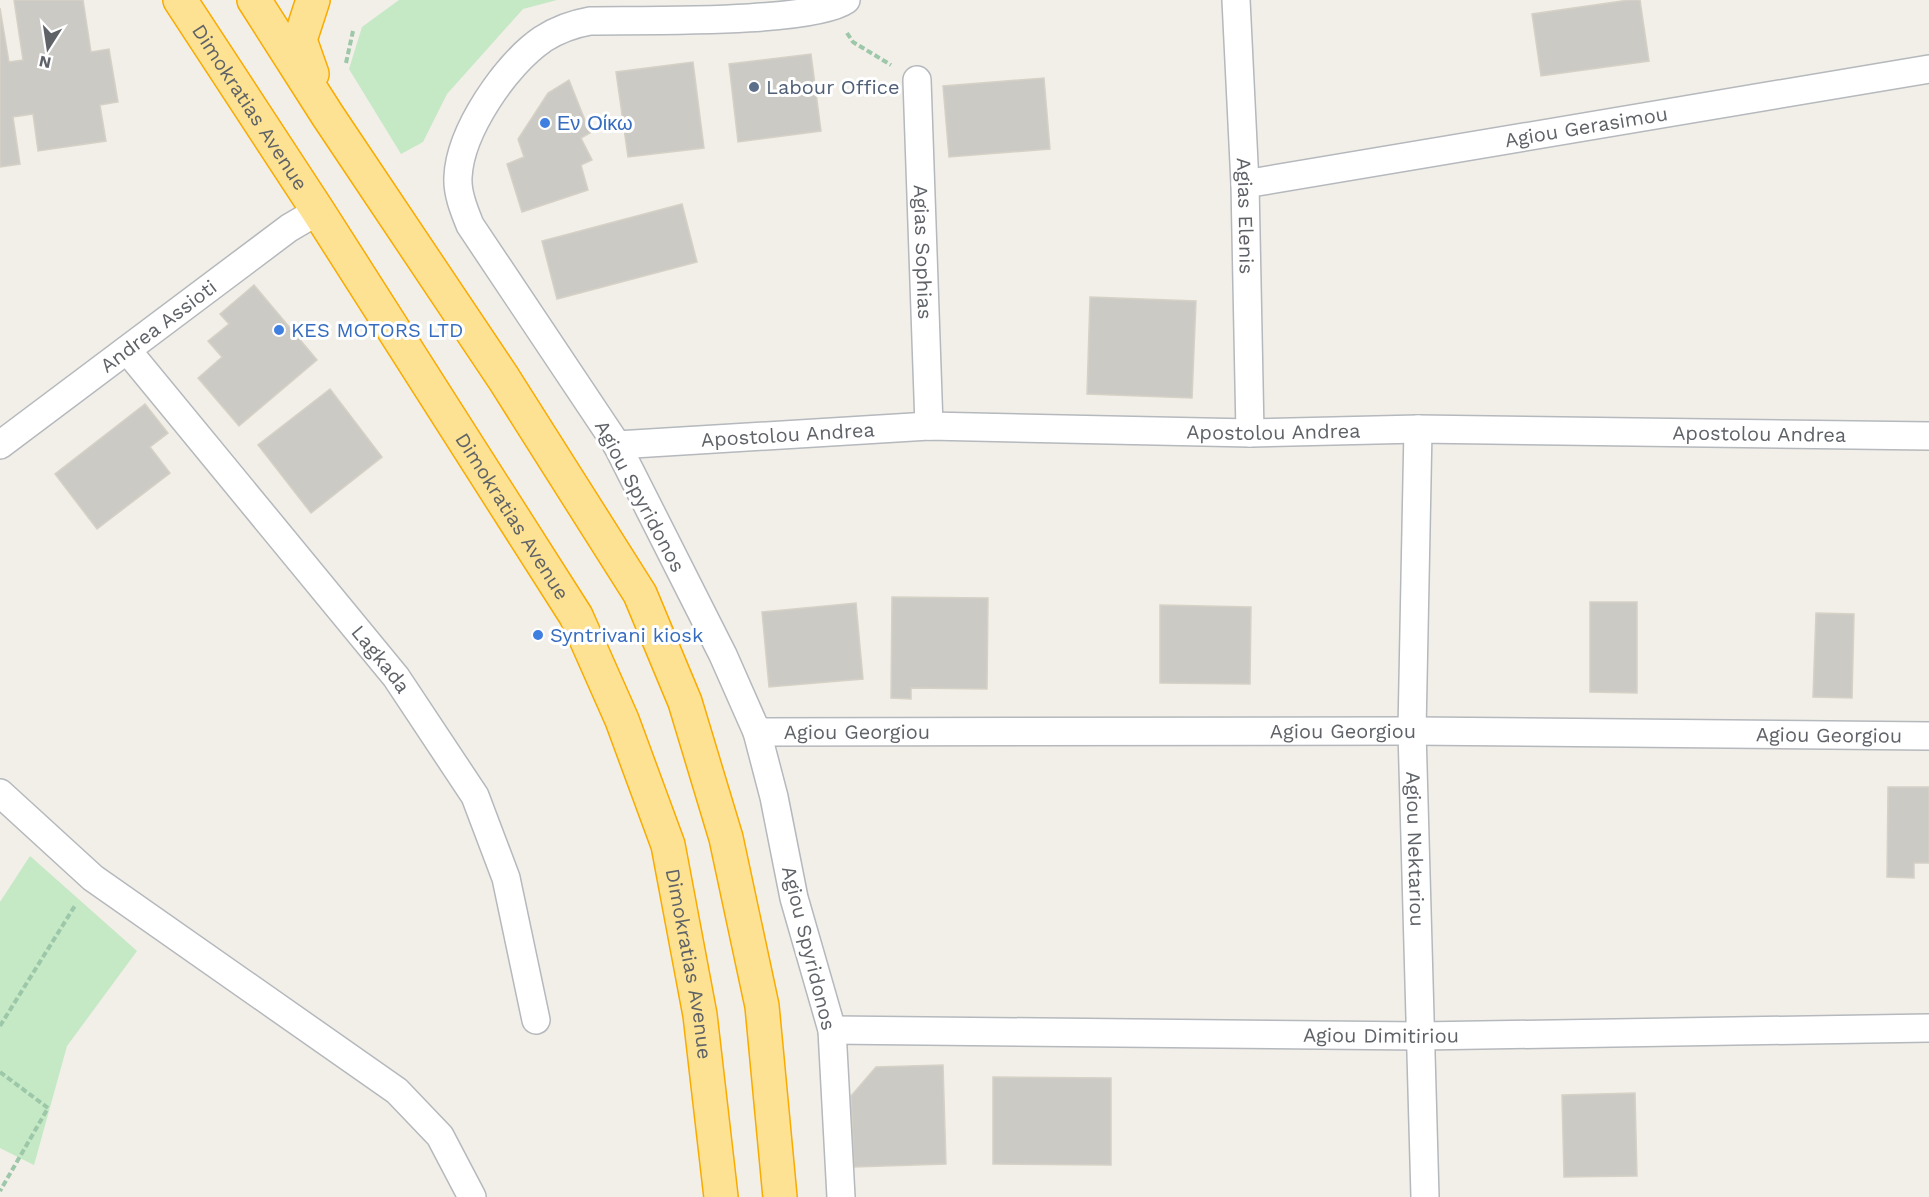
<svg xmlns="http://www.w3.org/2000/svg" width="1929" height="1197" font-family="'Work Sans',sans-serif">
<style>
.green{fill:#c5e8c5}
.building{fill:#cccac5;stroke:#d6d1c6;stroke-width:1.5}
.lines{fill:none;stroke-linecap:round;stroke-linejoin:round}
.street-casing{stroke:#b5b8bc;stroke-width:30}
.highway-casing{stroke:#f9ab00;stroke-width:36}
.path{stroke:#9cc7a9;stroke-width:4;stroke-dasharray:6 3;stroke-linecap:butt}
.street{stroke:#fff;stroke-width:27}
.highway{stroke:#fde293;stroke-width:33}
.service-dot{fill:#5c6f8a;stroke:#fff;stroke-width:2}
.shop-dot{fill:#3f7fe0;stroke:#fff;stroke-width:2}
.labels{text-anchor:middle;stroke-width:6;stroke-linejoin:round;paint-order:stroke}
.service-label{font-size:20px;fill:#4e5e75;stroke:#fff;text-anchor:start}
.street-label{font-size:20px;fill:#5f6368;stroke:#fff}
.shop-label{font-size:20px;fill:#366cbe;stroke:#fff;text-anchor:start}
</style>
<rect width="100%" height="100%" fill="#f1efe8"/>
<g class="green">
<path d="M 399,0 L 557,0 L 523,9 L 447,94 L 423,142 L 401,154 L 349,69 L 362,27 Z"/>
<path d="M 30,856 L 137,951 L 67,1046 L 34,1165 L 0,1148 L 0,902 Z"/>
</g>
<g class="building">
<path d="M 14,0 L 83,0 L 91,52 L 109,49 L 118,102 L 100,105 L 106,141 L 38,151 L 33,114 L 13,117 L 20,164 L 0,167 L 0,8 L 9,62 L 23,60 Z"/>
<path d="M 1629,0 L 1640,0 L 1649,61 L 1541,76 L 1532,14 Z"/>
<path d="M 811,54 L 821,131 L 738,142 L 729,64 Z"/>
<path d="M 693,62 L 704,148 L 628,157 L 616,72 Z"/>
<path d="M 1044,78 L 1050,149 L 949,157 L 943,86 Z"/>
<path d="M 569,80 L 590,133 L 581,138 L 592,160 L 581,165 L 588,190 L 522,212 L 507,164 L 524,157 L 518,139 L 548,93 Z"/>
<path d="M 682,204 L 697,262 L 557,299 L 542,241 Z"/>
<path d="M 254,285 L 317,360 L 239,426 L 198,378 L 222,357 L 208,341 L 229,324 L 220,314 Z"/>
<path d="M 1090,297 L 1196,301 L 1192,398 L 1087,394 Z"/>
<path d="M 330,389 L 382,457 L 311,513 L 258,445 Z"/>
<path d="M 145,404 L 168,433 L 150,447 L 170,473 L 97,529 L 55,474 Z"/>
<path d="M 892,597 L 988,598 L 987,689 L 911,688 L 911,699 L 891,698 Z"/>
<path d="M 1590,602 L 1637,602 L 1637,693 L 1590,692 Z"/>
<path d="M 856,603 L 863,679 L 769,687 L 762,612 Z"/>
<path d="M 1160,605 L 1251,607 L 1250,684 L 1160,683 Z"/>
<path d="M 1816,613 L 1854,614 L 1852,698 L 1813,697 Z"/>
<path d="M 1888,787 L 1929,787 L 1929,863 L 1914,863 L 1914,878 L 1887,877 Z"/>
<path d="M 943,1065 L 946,1164 L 854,1167 L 851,1096 L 876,1067 Z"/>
<path d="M 993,1077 L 1111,1078 L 1111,1165 L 993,1164 Z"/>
<path d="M 1635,1093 L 1637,1176 L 1564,1177 L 1562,1095 Z"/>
</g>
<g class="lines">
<g class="street-casing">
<g id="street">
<path id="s1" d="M 1236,0 L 1245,184 L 1250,433"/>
<path id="s2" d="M 917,80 L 929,426"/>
<path id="s3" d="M 1245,184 L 1929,69"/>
<path id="s4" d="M 127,350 L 396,677 L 475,796 L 506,878 L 536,1020"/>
<path id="s5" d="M 1418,429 L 1412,731 L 1425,1197"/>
<path id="s6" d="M 0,445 L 289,228 L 318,211"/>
<path id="s7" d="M 617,445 L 929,426 L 1250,433 L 1418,429 L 1929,436"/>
<path id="s8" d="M 757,732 L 1412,731 L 1929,736"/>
<path d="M 0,793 L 93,878 L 397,1091 L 440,1136 L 472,1197"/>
<path id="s9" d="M 832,1030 L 1421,1036 L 1929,1028"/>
<path d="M 841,1197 L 832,1030 L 794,898 L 774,797 L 757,732 L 723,655 L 617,445 L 470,225 C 464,210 457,193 458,177 C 460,131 506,64 543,39 C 557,30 573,24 590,21 C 640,20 812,24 846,0"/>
</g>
</g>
<g class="highway-casing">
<g id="highway">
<path id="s10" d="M 180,0 L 318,211 L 576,616 L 622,720 L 668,845 L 700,1015 L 721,1197"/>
<path d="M 254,0 L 328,116 L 504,379 L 640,594 L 685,702 L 726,838 L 762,1006 L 780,1197"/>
<path d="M 312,74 L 300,40 L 313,0"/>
</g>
</g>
<g class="path">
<path d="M 847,33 L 853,42 L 891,65"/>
<path d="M 346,63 L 353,31"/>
<path d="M 0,1026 L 76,904"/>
<path d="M 0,1072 L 48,1108 L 0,1191"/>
</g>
<use href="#street" class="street"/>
<use href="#highway" class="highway"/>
</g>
<circle class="service-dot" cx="754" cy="87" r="6"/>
<g class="shop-dot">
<circle cx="545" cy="123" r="6"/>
<circle cx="279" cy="330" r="6"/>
<circle cx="538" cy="635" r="6"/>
</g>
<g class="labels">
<g class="service-label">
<text x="766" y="94">Labour Office</text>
</g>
<g class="street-label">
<text dy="7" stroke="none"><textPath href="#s10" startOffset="128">Dimokratias Avenue</textPath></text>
<text dy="7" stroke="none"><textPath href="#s3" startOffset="346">Agiou Gerasimou</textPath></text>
<text dy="7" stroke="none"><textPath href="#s1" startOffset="216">Agias Elenis</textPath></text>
<text dy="7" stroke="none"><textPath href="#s2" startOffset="172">Agias Sophias</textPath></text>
<text dy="7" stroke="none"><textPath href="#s6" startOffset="198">Andrea Assioti</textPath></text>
<text dy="7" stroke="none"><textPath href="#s7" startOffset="657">Apostolou Andrea</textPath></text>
<text dy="7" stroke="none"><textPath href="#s7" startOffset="1143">Apostolou Andrea</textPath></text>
<text dy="7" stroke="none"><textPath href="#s7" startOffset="171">Apostolou Andrea</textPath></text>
<text transform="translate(640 496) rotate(62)" y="7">Agiou Spyridonos</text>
<text dy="7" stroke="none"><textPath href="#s10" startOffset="614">Dimokratias Avenue</textPath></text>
<text dy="7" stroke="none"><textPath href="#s4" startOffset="400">Lagkada</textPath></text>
<text dy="7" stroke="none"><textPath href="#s8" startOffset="586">Agiou Georgiou</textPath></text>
<text dy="7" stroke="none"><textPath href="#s8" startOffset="100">Agiou Georgiou</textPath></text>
<text dy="7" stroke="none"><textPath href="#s8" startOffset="1072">Agiou Georgiou</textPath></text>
<text dy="7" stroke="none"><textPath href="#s5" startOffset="420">Agiou Nektariou</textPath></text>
<text transform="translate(809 948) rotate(76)" y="7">Agiou Spyridonos</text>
<text dy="7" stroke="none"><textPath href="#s10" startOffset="1100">Dimokratias Avenue</textPath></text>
<text dy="7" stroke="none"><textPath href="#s9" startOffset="549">Agiou Dimitiriou</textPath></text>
</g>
<g class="shop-label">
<text x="557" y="130">Εν Οίκω</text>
<text x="291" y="337">KES MOTORS LTD</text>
<text x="550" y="642">Syntrivani kiosk</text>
</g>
</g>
<g transform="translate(48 48) rotate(192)" stroke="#ffffff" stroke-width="4.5" paint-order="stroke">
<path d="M0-4.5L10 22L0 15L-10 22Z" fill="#5f6368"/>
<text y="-9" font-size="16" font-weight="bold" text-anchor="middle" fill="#5f6368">N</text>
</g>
</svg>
